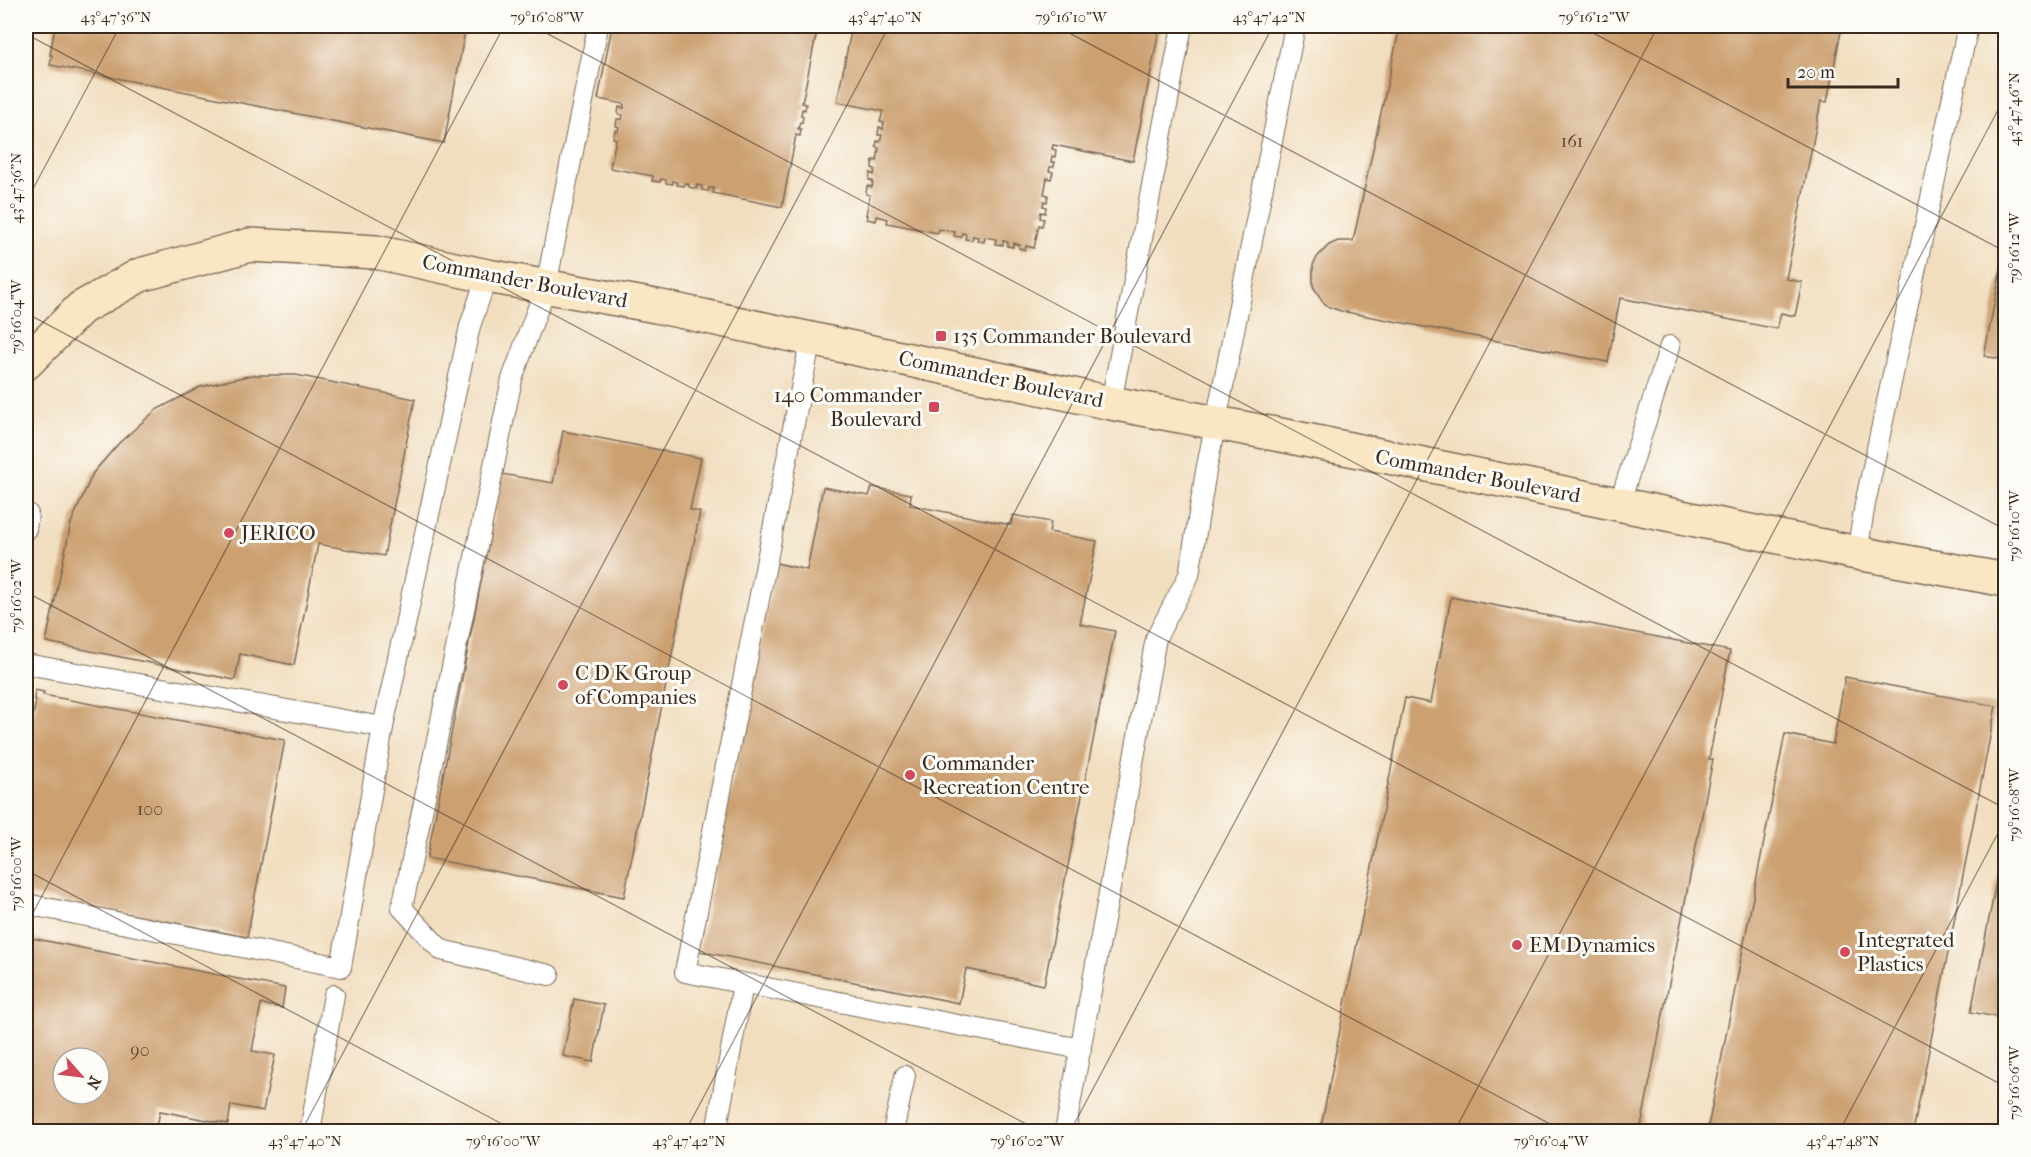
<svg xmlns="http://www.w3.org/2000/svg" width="2031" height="1157" font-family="'IM FELL French Canon',serif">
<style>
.building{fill:#cca071;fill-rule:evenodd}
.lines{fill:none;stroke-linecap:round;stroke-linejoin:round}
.lane-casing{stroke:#7b6956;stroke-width:22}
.secondary-casing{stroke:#7b6956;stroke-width:36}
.lane{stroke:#fff;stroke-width:20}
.secondary{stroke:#fbe6c3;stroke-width:33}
.ticks{fill:none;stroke:#3b2a1e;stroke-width:1.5;stroke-opacity:0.45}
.poi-dot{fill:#d1495b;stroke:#fdfcf7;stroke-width:2}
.labels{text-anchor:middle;stroke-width:6;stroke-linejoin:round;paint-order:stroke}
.number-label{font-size:18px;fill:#5f4833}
.street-label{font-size:21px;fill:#3b2a1e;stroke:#fdfcf7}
.poi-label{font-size:21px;fill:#3b2a1e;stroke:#fdfcf7;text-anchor:start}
.neatline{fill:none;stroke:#3b2a1e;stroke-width:2}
.ticks-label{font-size:15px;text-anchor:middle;fill:#3b2a1e}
</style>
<rect width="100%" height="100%" fill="#fdfcf7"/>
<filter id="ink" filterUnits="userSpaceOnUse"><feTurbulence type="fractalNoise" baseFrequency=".0167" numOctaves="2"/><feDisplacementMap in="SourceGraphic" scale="12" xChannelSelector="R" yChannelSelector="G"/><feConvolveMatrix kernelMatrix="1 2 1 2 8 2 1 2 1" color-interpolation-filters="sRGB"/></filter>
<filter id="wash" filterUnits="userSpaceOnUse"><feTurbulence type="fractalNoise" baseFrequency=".008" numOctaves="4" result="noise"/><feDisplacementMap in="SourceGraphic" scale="24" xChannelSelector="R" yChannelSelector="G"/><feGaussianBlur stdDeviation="1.35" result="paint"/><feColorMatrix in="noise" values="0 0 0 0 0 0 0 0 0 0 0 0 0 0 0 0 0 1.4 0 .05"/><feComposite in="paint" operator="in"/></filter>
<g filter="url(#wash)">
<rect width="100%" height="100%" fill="#f1debf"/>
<g id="blocks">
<g class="building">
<path d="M 55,26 L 466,26 L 444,143 L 50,65 L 52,55 L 50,55 Z"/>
<path d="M 612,26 L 818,26 L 802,103 L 806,104 L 805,110 L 802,109 L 801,115 L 803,116 L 802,123 L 800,122 L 798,129 L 801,129 L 800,136 L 796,135 L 782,207 L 713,193 L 714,188 L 709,188 L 708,191 L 702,190 L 702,186 L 697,185 L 696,189 L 689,187 L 689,184 L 685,183 L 684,186 L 677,185 L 677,182 L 673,181 L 673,184 L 666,183 L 666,180 L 661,179 L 660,182 L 652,181 L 653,176 L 610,168 L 616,139 L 613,138 L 615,130 L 618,131 L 619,127 L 616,126 L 617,119 L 622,119 L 623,115 L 618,114 L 619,107 L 624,108 L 624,104 L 598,99 Z"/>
<path d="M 852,26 L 1160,26 L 1133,161 L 1053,145 L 1052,149 L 1056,150 L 1055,157 L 1052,156 L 1051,162 L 1055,162 L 1054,167 L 1050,167 L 1049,171 L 1053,172 L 1051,179 L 1047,178 L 1044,194 L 1048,195 L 1047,202 L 1044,201 L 1043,206 L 1046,207 L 1045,213 L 1041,212 L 1040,218 L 1044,219 L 1042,226 L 1039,225 L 1034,248 L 1026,246 L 1025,250 L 1019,248 L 1020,245 L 1013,243 L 1013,247 L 1007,246 L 1008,242 L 1003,241 L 1003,245 L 995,244 L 996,239 L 985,237 L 984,242 L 977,241 L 978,237 L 973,236 L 972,240 L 965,239 L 966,234 L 962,233 L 961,237 L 954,236 L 955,232 L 939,229 L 938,233 L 887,223 L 888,219 L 877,216 L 876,221 L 867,219 L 868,215 L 866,215 L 870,195 L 866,194 L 867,186 L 872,187 L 873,181 L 869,180 L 870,173 L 874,175 L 875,169 L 872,168 L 873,160 L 877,161 L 879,148 L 876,147 L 877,141 L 880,142 L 882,135 L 878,135 L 879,127 L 883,129 L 884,123 L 880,122 L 883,111 L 837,102 Z"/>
<path d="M 1400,26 L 1842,26 L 1827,102 L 1821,101 L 1786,279 L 1802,282 L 1795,316 L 1781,313 L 1777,329 L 1620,298 L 1608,362 L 1341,311 L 1329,307 L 1322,301 L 1313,286 L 1313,265 L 1318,256 L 1329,245 L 1338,241 L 1353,241 Z"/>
<path d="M 2004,254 L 2006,254 L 2006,360 L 1984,356 Z"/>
<path d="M 252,375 L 296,375 L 415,399 L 384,556 L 318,544 L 294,665 L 240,654 L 235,680 L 46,642 L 71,523 L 93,473 L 119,443 L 156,410 L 200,387 Z"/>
<path d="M 563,431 L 701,458 L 690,510 L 700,512 L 624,897 L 427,858 L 502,474 L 553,483 Z"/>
<path d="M 823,487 L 869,496 L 872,487 L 911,494 L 910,505 L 1011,525 L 1013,515 L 1051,522 L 1049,532 L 1097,541 L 1080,624 L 1115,631 L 1044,985 L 966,969 L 959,1003 L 699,951 L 776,563 L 807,570 Z"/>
<path d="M 1451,597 L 1730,651 L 1709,759 L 1713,759 L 1640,1132 L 1320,1132 L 1405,698 L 1431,703 Z"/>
<path d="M 1845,677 L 1996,706 L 1913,1132 L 1707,1132 L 1785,734 L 1833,744 Z"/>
<path d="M 35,690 L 44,692 L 43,695 L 285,740 L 247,937 L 31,895 L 31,892 L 26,890 L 26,756 L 36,700 L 34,699 Z"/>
<path d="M 2004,841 L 2006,841 L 2006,1019 L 1971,1012 Z"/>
<path d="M 26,937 L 285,988 L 282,1008 L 261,1004 L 252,1051 L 275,1055 L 263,1111 L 231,1105 L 228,1124 L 160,1111 L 156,1132 L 26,1132 ZM 63,1058 L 99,1058 L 99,1094 L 63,1094 Z"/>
<path d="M 574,999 L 604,1005 L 593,1062 L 563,1056 Z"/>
</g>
</g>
</g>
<g filter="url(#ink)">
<use href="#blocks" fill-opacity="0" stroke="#7b6956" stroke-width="1.5"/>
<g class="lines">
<g class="lane-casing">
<g id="lane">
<path d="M 811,338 L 685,972 L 1081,1049"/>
<path d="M 1111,403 L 1182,26"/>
<path d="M 1619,505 L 1670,346"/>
<path d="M 26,529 L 28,514"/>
<path d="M 1857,553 L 1865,504 L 1968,26"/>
<path d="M 26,664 L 383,727"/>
<path d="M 26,904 L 341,967 L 383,727 L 470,326 L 487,276"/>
<path d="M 549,975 L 441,950 L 402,908 L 512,379 L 546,286 L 598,26"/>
<path d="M 310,1132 L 334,995"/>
<path d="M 716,1132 L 743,984"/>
<path d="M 893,1132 L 905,1076"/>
<path d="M 1065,1132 L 1156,638 L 1189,575 L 1206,471 L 1295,26"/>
</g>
</g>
<g class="secondary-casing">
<path id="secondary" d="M 26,363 L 81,308 L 140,275 L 250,245 L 376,252 L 487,276 L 656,306 L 1111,403 L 1291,437 L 1857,553 L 2006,580"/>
</g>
<use href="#lane" class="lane"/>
<use href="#secondary" class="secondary"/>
</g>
</g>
<path class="ticks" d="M 533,26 L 2006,809M 1056,26 L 2006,530M 1580,26 L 2006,252M 26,34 L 2006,1087M 26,202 L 120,26M 26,313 L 1565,1132M 26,592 L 1041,1132M 26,870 L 517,1132M 26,926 L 504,26M 301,1132 L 889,26M 685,1132 L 1273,26M 1070,1132 L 1658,26M 1454,1132 L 2006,95M 1839,1132 L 2006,818"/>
<g class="poi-dot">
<rect x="935" y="330" width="12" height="12" rx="3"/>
<rect x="928" y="401" width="12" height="12" rx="3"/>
<circle cx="229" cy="533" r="6"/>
<circle cx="563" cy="685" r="6"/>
<circle cx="910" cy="775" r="6"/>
<circle cx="1517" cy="945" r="6"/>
<circle cx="1845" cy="952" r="6"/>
</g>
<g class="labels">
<g class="number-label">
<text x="1572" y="147">161</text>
<text x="150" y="815">100</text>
<text x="140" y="1056">90</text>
</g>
<g class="street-label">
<text transform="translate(525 281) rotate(11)" y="7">Commander Boulevard</text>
<text transform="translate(1001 379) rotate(12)" y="7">Commander Boulevard</text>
<text transform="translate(1478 476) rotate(11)" y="7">Commander Boulevard</text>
</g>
<g class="poi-label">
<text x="953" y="343">135 Commander Boulevard</text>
<text x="922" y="402" text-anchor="end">140 Commander<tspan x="922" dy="24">Boulevard</tspan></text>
<text x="241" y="540">JERICO</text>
<text x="575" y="680">C D K Group<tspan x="575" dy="24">of Companies</tspan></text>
<text x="922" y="770">Commander<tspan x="922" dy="24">Recreation Centre</tspan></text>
<text x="1857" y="947">Integrated<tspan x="1857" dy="24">Plastics</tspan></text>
<text x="1529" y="952">EM Dynamics</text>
</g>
</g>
<rect width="2031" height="1157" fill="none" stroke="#fdfcf7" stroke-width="66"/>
<g transform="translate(81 1076) rotate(118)"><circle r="28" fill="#fdfcf7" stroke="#afa8a0" stroke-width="1.5"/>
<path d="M0-4.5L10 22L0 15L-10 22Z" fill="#d1495b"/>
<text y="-9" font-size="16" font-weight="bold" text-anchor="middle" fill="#3b2a1e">N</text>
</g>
<path d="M1788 78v9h110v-9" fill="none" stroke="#3b2a1e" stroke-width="3"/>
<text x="1797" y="78" font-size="18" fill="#3b2a1e" stroke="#fdfcf7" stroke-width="4.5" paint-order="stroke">20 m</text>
<rect x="33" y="33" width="1965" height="1091" class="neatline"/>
<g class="ticks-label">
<text x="116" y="22">43°47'36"N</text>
<text x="547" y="22">79°16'08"W</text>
<text x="885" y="22">43°47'40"N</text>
<text x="1071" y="22">79°16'10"W</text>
<text x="1269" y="22">43°47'42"N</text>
<text x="1594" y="22">79°16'12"W</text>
<text transform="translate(2014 109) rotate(-90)" y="5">43°47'46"N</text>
<text transform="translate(16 188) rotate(-90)" y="5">43°47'36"N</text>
<text transform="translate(2014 248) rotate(-90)" y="5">79°16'12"W</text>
<text transform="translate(16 317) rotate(-90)" y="5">79°16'04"W</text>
<text transform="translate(2014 526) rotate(-90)" y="5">79°16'10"W</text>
<text transform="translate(16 596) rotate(-90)" y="5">79°16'02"W</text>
<text transform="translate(2014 805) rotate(-90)" y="5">79°16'08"W</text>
<text transform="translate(16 874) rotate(-90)" y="5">79°16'00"W</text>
<text transform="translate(2014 1083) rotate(-90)" y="5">79°16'06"W</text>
<text x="305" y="1146">43°47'40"N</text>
<text x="503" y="1146">79°16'00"W</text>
<text x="689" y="1146">43°47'42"N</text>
<text x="1027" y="1146">79°16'02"W</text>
<text x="1551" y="1146">79°16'04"W</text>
<text x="1843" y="1146">43°47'48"N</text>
</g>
</svg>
